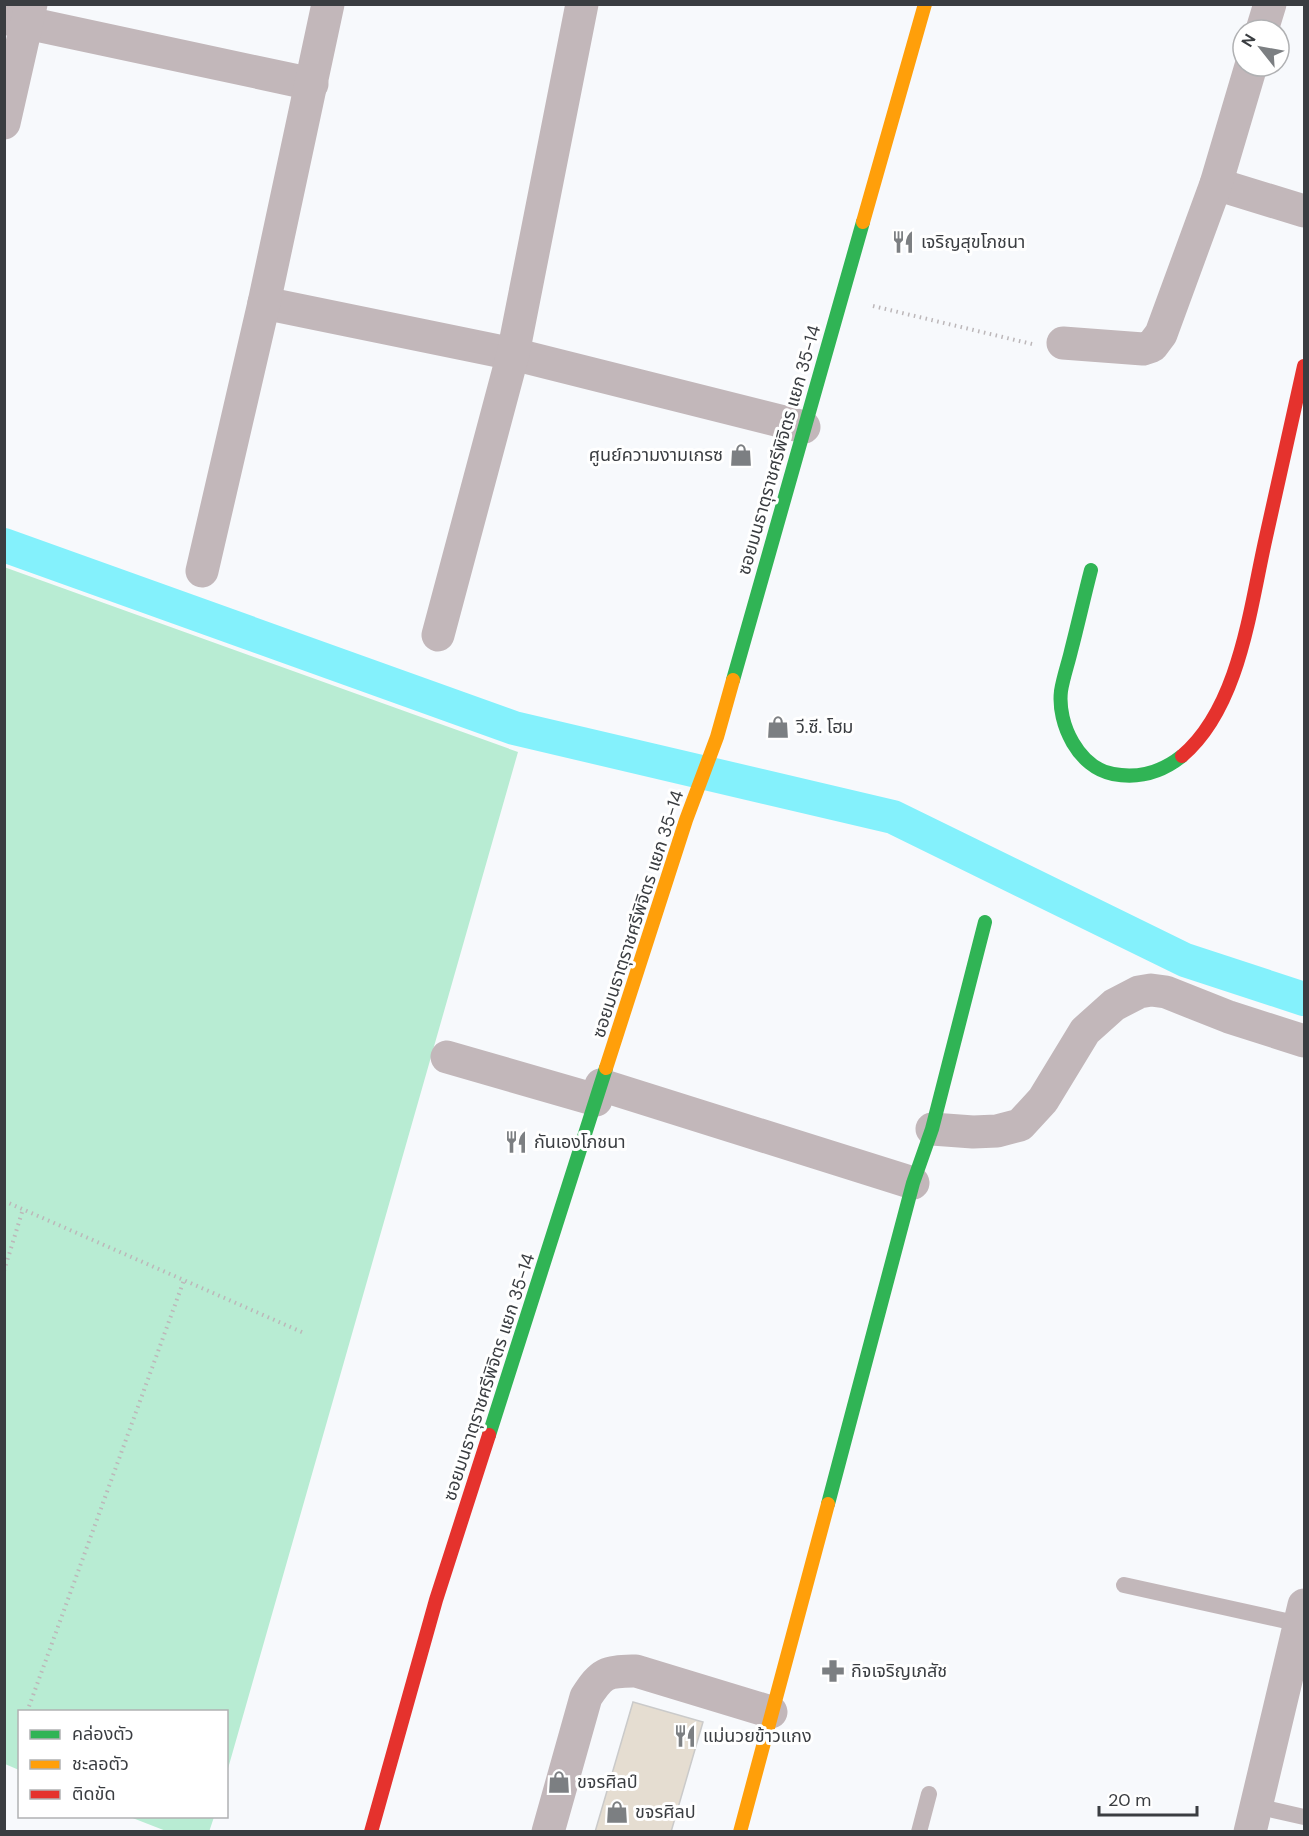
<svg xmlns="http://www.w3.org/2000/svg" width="1309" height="1836" font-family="'DM Sans','Noto Sans Thai',sans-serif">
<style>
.green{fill:#b8ecd3}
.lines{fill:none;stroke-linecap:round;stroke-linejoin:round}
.canal{stroke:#84f1fc;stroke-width:34}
.building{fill:#e5ddd1;stroke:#cacaca;stroke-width:1.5}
.path{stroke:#bcb7b9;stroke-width:4;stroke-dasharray:1.5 4.5;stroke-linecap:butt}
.lane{stroke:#c2b7ba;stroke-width:16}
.street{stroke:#c2b7ba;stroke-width:33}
.fast{stroke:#30b455;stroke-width:14}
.slow{stroke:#ff9f0a;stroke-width:14}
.jam{stroke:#e5322d;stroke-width:14}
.labels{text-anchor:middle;stroke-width:6;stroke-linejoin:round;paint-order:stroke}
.poi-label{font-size:18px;fill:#3a3d41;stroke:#fff;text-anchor:start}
.street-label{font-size:18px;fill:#3a3d41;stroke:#fff}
</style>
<rect width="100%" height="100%" fill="#f7f9fc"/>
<g class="green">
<path d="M 4,567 L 518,752 L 227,1772 L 226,1712 L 20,1712 L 19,1770 L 5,1764 Z"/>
<path d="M 130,1817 L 214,1817 L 209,1832 L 166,1831 Z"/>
</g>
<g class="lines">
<path class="canal" d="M 4,545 L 514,728 L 893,817 L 1185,960 L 1304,999"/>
</g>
<path class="building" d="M 633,1702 L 703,1722 L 671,1832 L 595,1832 Z"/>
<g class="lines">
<g class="path">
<path d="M 873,306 L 1032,344"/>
<path d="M 4,1201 L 304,1333"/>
<path d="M 4,1271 L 23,1209"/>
<path d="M 27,1712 L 184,1280"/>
</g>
<g class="lane">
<path d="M 1124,1585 L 1300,1624"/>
<path d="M 1256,1806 L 1304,1817"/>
<path d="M 919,1832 L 929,1794"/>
</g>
<g class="street">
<path d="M 4,18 L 312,84"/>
<path d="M 1262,30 L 1270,4"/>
<path d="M 4,123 L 31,4"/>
<path d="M 1216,184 L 1304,211"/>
<path d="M 264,303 L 513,354 L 804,427"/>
<path d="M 1063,343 L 1143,349 L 1152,346 L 1161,334 L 1216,184 L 1251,66"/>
<path d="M 202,571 L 264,303 L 328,4"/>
<path d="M 438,635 L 513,354 L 582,4"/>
<path d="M 447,1057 L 596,1100"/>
<path d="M 601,1085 L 913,1183"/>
<path d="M 932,1129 L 973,1132 L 997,1131 L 1020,1125 L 1043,1100 L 1085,1031 L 1114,1005 L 1139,992 L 1151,990 L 1166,992 L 1229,1017 L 1304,1041"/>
<path d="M 548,1832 L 586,1697 C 603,1671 606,1672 636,1671 L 771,1712"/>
<path d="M 1250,1832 L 1304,1605"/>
</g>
<g class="fast">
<path d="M 1091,570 C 1084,597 1078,624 1071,651 C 1068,664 1063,678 1061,691 C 1057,724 1079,768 1113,774 C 1139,779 1162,772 1182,756"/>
<path d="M 733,680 L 863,222"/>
<path d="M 489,1435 L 606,1068"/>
<path d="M 828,1504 L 913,1183 L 932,1129 L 985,922"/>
</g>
<g class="slow">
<path d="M 863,222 L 925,4"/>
<path d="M 606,1068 L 686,820 L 717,737 L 733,680"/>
<path d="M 740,1832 L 828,1504"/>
</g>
<g class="jam">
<path d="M 1182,756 C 1240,707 1250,607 1266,537 C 1279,480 1291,423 1304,366"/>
<path d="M 371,1832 L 436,1600 L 489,1435"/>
</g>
</g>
<defs>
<g id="restaurant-bare" transform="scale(1.8)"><path d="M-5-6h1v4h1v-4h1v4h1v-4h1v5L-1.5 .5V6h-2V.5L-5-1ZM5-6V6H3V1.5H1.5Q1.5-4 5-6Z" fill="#7c7f82" stroke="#fff" stroke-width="2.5" paint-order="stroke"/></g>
<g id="shop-bare" transform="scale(1.8)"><path d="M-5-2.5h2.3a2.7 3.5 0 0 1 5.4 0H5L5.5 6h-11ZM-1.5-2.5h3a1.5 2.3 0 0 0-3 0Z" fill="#7c7f82" stroke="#fff" stroke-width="2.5" paint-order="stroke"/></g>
<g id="pharmacy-bare" transform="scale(1.8)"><path d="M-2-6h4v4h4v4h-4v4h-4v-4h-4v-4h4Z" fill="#7c7f82" stroke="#fff" stroke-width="2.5" paint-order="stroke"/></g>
</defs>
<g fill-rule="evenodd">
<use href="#restaurant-bare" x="903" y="242"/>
<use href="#shop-bare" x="741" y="455"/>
<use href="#shop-bare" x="778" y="727"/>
<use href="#restaurant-bare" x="516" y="1142"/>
<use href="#pharmacy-bare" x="833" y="1671"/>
<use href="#restaurant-bare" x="685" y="1736"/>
<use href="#shop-bare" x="559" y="1782"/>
<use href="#shop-bare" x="617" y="1812"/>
</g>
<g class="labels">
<g class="poi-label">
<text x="921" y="248">เจริญสุขโภชนา</text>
<text x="723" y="461" text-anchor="end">ศูนย์ความงามเกรซ</text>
<text x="796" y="733">วี.ซี. โฮม</text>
<text x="534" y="1148">กันเองโภชนา</text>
<text x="851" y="1677">กิจเจริญเภสัช</text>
<text x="703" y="1742">แม่นวยข้าวแกง</text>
<text x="577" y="1788">ขจรศิลป์</text>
<text x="635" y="1818">ขจรศิลป</text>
</g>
<g class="street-label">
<text transform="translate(779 450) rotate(-74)" y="6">ซอยมนธาตุราชศรีพิจิตร แยก 35-14</text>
<text transform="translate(638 914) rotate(-72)" y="6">ซอยมนธาตุราชศรีพิจิตร แยก 35-14</text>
<text transform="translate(489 1377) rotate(-72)" y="6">ซอยมนธาตุราชศรีพิจิตร แยก 35-14</text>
</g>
</g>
<rect width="1309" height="1836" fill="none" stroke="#3a3d41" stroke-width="12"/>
<rect x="18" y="1710" width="210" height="108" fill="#ffffff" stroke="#b0b1b3" stroke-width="1.5"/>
<rect x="30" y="1730" width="30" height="9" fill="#30b455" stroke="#b0b1b3" stroke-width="1.5"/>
<text x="72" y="1740" font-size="18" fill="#3a3d41">คล่องตัว</text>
<rect x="30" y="1760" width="30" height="9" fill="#ff9f0a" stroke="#b0b1b3" stroke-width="1.5"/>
<text x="72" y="1770" font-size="18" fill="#3a3d41">ชะลอตัว</text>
<rect x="30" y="1790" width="30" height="9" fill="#e5322d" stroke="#b0b1b3" stroke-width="1.5"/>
<text x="72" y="1800" font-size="18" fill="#3a3d41">ติดขัด</text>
<g transform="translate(1261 48) rotate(301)"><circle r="28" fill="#ffffff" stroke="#b0b1b3" stroke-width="1.5"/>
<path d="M0-4.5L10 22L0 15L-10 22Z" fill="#7c7f82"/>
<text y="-9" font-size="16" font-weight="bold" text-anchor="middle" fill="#3a3d41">N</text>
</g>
<path d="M1099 1806v9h98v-9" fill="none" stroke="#3a3d41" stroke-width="3"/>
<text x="1108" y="1806" font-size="18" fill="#3a3d41" stroke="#ffffff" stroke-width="4.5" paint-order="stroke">20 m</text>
</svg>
